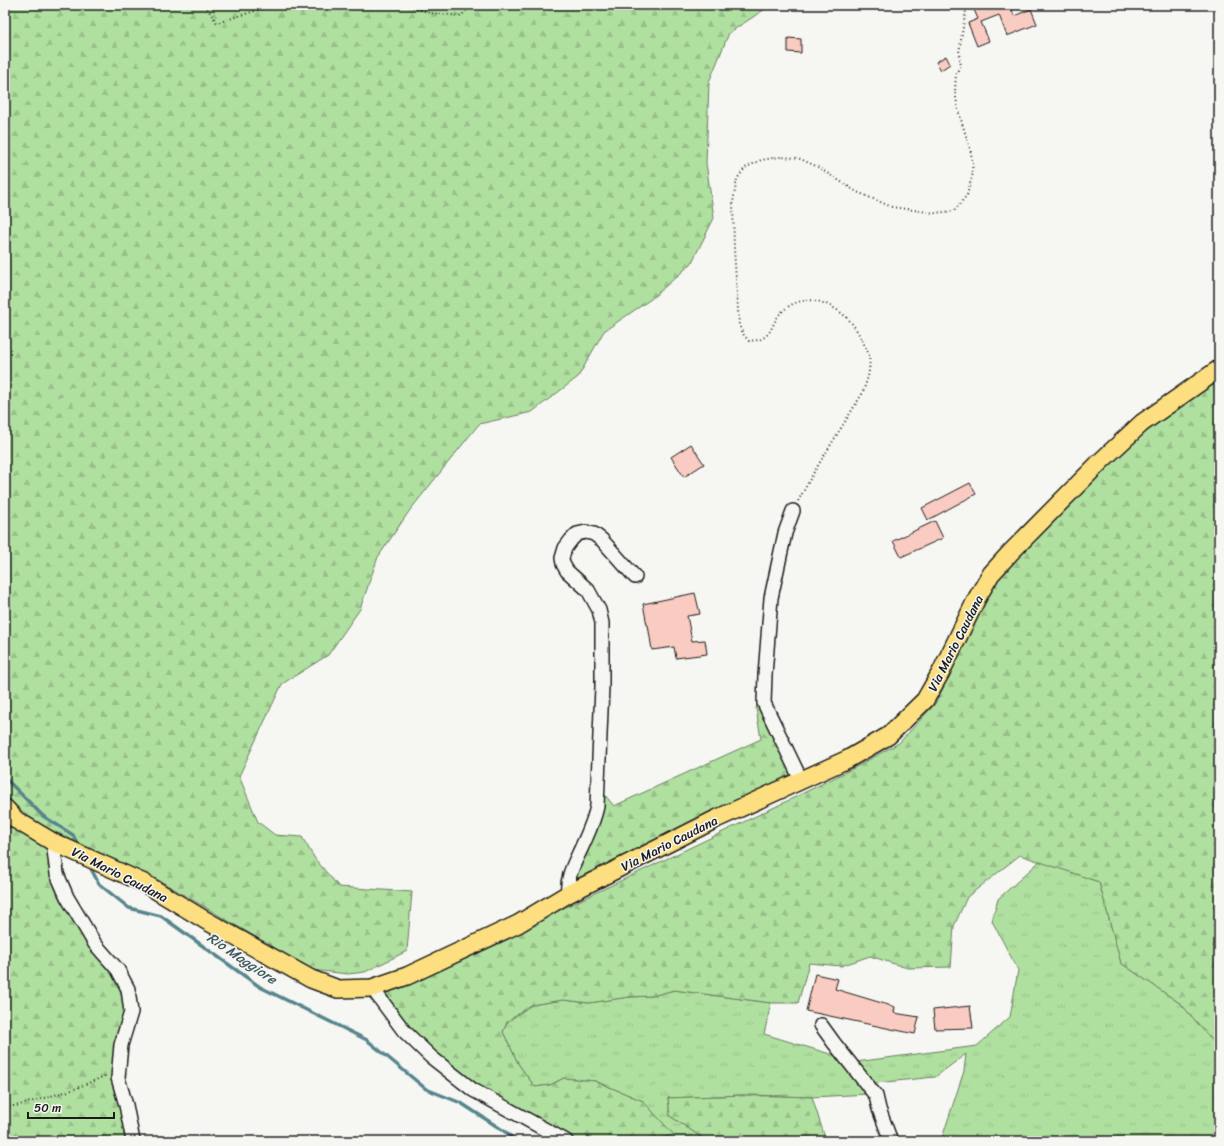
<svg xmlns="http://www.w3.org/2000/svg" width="1224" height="1146" font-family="Sriracha,sans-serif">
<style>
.grass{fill:url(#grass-tufts);stroke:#667e5e}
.forest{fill:url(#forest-firs);stroke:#667e5e}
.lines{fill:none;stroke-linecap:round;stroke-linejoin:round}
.stream{stroke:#56858d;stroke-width:3.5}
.building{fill:#facbc1;stroke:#1c1c1c}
.minor-casing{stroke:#1c1c1c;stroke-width:16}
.major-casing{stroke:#1c1c1c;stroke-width:20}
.path{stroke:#1c1c1c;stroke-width:2;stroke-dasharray:1 3;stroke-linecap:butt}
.minor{stroke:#f6f6f2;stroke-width:13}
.major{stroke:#fedf80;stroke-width:17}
.labels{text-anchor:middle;stroke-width:3;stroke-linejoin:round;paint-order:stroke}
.street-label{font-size:13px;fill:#1c1c1c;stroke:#f6f6f2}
.water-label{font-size:14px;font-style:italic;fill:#3e595e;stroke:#f6f6f2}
</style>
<defs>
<pattern id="grass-tufts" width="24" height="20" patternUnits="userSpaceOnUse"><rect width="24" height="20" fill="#b0e0a0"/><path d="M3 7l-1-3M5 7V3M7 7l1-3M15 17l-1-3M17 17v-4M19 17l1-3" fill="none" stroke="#97c089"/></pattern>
<pattern id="forest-firs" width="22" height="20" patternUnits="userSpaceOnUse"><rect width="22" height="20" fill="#b0e0a0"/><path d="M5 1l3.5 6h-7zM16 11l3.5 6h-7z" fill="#97c089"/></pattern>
</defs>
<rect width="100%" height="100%" fill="#f6f6f2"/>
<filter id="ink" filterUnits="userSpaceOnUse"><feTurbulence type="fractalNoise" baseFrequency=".025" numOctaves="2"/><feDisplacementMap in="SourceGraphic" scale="8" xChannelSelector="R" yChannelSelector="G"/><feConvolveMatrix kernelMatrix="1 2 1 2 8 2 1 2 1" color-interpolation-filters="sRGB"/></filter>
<g filter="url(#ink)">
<g class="grass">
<path d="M 1040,861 L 1099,882 L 1121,963 L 1181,1004 L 1219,1048 L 1219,1141 L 941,1141 L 964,1071 L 966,1054 L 935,1077 L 876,1083 L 856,1062 L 977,1046 L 1010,1017 L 1018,970 L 992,921 L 998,899 Z"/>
<path d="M 674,990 L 771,1003 L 764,1034 L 840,1057 L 869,1094 L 812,1097 L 744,1095 L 668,1098 L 670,1116 L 707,1141 L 644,1141 L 646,1140 L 643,1101 L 595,1081 L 564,1078 L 550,1085 L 535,1087 L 519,1065 L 503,1032 L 507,1022 L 531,1005 L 563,1000 L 589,1003 L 629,997 L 652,996 Z"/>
</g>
<g class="forest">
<path d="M 5,5 L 771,5 L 729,33 L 709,82 L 706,163 L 714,218 L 691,264 L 651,299 L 604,331 L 578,377 L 532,412 L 479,424 L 410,510 L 378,557 L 360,609 L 328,655 L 282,684 L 239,776 L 258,822 L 275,835 L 302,837 L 315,859 L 339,887 L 412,892 L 407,951 L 365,972 L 348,974 L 312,970 L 162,882 L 49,829 L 28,816 L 12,802 L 5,792 Z"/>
<path d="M 1219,378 L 1219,1048 L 1181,1004 L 1121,963 L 1099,882 L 1020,855 L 967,897 L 954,926 L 951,967 L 907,968 L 870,956 L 841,966 L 809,963 L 798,1003 L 771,1003 L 674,990 L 652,996 L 629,997 L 589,1003 L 563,1000 L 531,1005 L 507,1022 L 503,1032 L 519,1065 L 535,1087 L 550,1085 L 564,1078 L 595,1081 L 643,1101 L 674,1135 L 644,1141 L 574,1141 L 559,1129 L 485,1089 L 438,1058 L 415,1034 L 384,992 L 520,929 L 777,806 L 854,768 L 899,743 L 935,704 L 998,578 L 1105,466 L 1146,429 Z"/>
<path d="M 759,700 L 795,776 L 572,881 L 604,794 L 614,806 L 761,739 L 756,708 Z"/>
<path d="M 5,817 L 47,846 L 50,872 L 119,985 L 125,1013 L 116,1039 L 114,1081 L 122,1114 L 125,1141 L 5,1141 Z"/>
<path d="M 744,1095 L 812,1097 L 826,1141 L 707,1141 L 670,1116 L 668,1098 Z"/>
</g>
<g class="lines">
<g class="stream">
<path d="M 5,776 L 7,780 L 43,816 L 73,835 L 79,847"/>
<path d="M 89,865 L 99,884 L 129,908 L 161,916 L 260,987 L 367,1040 L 426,1089 L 461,1103 L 507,1133 L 515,1141"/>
</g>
</g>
<g class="building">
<path d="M 972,5 L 1022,5 L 1012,10 L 1014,16 L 1031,9 L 1037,24 L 1007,36 L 999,15 L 981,22 L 989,41 L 977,46 L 968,23 L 978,19 Z"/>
<path d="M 788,38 L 801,39 L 801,53 L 788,52 Z"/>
<path d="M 946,56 L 950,64 L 941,70 L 936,62 Z"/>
<path d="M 691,444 L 704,464 L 684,477 L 671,457 Z"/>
<path d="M 970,483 L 976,494 L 928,520 L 922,508 Z"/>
<path d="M 935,521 L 943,538 L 901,557 L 893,541 Z"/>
<path d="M 695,593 L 700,614 L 687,616 L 692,641 L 705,640 L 707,654 L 676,658 L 674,647 L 652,650 L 648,625 L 647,625 L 643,604 Z"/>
<path d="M 815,974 L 838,979 L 835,989 L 895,1007 L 894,1013 L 919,1017 L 915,1034 L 806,1011 Z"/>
<path d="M 970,1006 L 973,1028 L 935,1029 L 933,1010 Z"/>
</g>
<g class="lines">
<g class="minor-casing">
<g id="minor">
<path d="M 793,511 L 785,533 L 771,598 L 765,675 L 764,703 L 801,780"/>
<path d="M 53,842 L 57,874 L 67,897 L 95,944 L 118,970 L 128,989 L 131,1012 L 121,1045 L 118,1078 L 126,1105 L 133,1141"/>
<path d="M 568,894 C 566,879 573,866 579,853 C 586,838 594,822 597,806 L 602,687 L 602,623 L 599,610 L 588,590 L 567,571 L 563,564 L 562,558 L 565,548 L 571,540 L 577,534 L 586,532 L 594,534 L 602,540 L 635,577"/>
<path d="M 372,988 L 404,1031 L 431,1057 L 473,1090 L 566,1141"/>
<path d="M 821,1025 L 834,1043 L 876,1096 L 879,1109 L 891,1141"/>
</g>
</g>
<g class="major-casing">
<path id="major" d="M 5,808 L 16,820 L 53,842 L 144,883 L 205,920 L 311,979 L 338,989 L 372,988 L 407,976 L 518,924 L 568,894 L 716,819 L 848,759 L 888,736 L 925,700 L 941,672 L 977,598 L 991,574 L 1010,553 L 1101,461 L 1142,423 L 1219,369"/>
</g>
<g class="path">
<path d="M 205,5 L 217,23 L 273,5"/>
<path d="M 405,5 L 430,13 L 461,16 L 472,5"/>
<path d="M 798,501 L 814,472 L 862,394 C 867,381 871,370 869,356 C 868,351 865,346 863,342 C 859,334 853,323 846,317 C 834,306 815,296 798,302 C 791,304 784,309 779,315 C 772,324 772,334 761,339 C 758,341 753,340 749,341 L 743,334 L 739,325 L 734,249 L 733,202 L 737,179 L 745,168 L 761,160 L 779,157 L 798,158 L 816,166 L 857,192 L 892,207 L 935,213 L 954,211 L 967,195 L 973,173 L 971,152 L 958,110 L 955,91 L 956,73 L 961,66 L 959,53 L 962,33 L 967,5"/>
<path d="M 5,1106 L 16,1106 L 72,1090 L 107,1075"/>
</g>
<use href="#minor" class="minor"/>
<use href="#major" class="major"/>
</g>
</g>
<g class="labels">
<g class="street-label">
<text transform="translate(955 643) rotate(-63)" y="5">Via Mario Caudana</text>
<text transform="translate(669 843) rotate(-27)" y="5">Via Mario Caudana</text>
<text transform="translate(120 874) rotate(27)" y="5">Via Mario Caudana</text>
</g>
<g class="water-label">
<text transform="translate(242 958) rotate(34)" y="5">Rio Maggiore</text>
</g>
</g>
<rect width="1224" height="1146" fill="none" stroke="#f6f6f2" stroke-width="20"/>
<rect x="10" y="10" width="1204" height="1126" fill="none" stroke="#1c1c1c" stroke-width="1.5" filter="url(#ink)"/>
<path d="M28 1112v6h86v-6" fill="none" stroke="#1c1c1c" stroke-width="2"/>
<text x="34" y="1112" font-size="12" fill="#1c1c1c" stroke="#f6f6f2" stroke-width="3" paint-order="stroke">50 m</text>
</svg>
